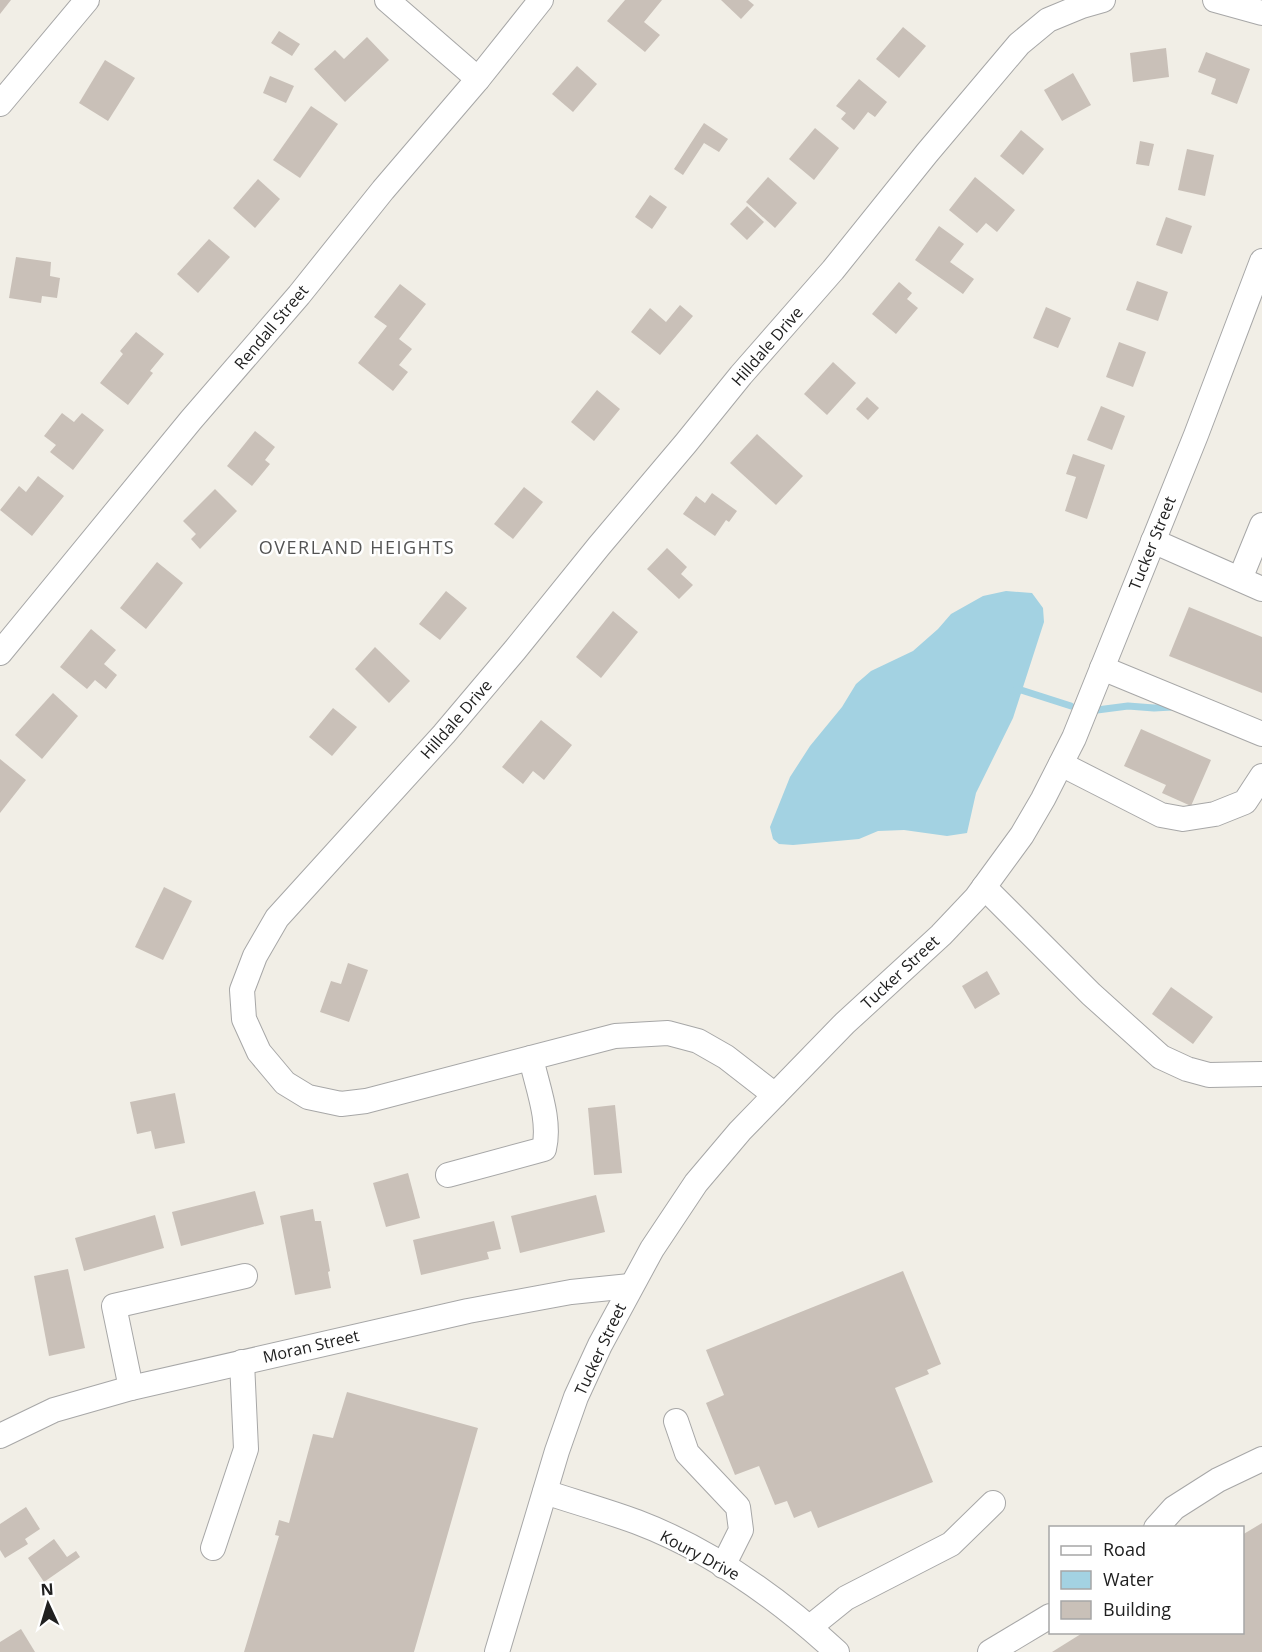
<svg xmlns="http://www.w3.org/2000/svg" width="1262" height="1652" font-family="'Open Sans',sans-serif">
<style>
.water{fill:#a3d2e2}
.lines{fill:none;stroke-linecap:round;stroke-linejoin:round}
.stream{stroke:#a3d2e2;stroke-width:7}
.building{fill:#c9c0b8}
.minor-casing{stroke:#a7a7a7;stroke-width:26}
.minor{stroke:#fff;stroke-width:24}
.labels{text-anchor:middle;stroke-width:5;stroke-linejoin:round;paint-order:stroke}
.street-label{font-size:16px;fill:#202020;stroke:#fff}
.neighbourhood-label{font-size:18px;letter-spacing:1.5px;fill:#535353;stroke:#fff}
</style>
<rect width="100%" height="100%" fill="#f1eee6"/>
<path class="water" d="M 1006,591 L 1032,593 L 1043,608 L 1044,622 L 1013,718 L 976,793 L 967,833 L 947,836 L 904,830 L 878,831 L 859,839 L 793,845 L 779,844 L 773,839 L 770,827 L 790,777 L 810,746 L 842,707 L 856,684 L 871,671 L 913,651 L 938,629 L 951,614 L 983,596 Z"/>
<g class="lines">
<g class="stream">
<path d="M 1013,691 L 1021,690 L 1071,706"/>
<path d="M 1097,710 L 1128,706 L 1154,708 L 1172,707"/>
</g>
</g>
<g class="building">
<path d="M 0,0 L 11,0 L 0,14 Z"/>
<path d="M 625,0 L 662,0 L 644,22 L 660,35 L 645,52 L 607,21 Z"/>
<path d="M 721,0 L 748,0 L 754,5 L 741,19 Z"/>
<path d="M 903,27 L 926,46 L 899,78 L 876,59 Z"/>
<path d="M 279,31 L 300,44 L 292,56 L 271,43 Z"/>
<path d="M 367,37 L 389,60 L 345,102 L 314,69 L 335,50 L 344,59 Z"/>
<path d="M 1166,48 L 1169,77 L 1133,82 L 1130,53 Z"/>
<path d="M 1206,52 L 1250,69 L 1237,104 L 1211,94 L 1216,79 L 1198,72 Z"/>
<path d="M 105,60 L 135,78 L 108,121 L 79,103 Z"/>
<path d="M 577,66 L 597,84 L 573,112 L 552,94 Z"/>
<path d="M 1073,73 L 1091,105 L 1062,121 L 1044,90 Z"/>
<path d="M 270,76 L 294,86 L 286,103 L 263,93 Z"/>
<path d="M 859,79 L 887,102 L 875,117 L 868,112 L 854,130 L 841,119 L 846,113 L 836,106 Z"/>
<path d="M 311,106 L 338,124 L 300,178 L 273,160 Z"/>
<path d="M 704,123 L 728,139 L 719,152 L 704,143 L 683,175 L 674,169 Z"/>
<path d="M 815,128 L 839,148 L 814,180 L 789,159 Z"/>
<path d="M 1021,130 L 1044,149 L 1023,175 L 1000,156 Z"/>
<path d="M 1140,141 L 1154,144 L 1149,166 L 1136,164 Z"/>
<path d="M 1187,149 L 1214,155 L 1205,196 L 1178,190 Z"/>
<path d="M 768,177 L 797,203 L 775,228 L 746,202 Z"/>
<path d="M 975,177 L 1015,210 L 997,232 L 986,223 L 977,233 L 949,210 Z"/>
<path d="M 258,179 L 280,199 L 255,228 L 233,208 Z"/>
<path d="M 650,195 L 667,207 L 652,229 L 635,217 Z"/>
<path d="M 747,206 L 764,222 L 747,240 L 730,224 Z"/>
<path d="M 1166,217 L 1192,226 L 1182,254 L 1156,245 Z"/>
<path d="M 939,226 L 964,244 L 950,262 L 974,279 L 963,294 L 915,260 Z"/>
<path d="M 209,239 L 230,257 L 198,293 L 177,274 Z"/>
<path d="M 16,257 L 51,262 L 50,276 L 60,278 L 57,298 L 42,296 L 41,303 L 9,298 Z"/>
<path d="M 1137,281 L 1168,292 L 1158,321 L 1126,310 Z"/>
<path d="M 899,282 L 912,293 L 907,299 L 918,308 L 896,334 L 872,314 Z"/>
<path d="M 400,284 L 426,304 L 399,339 L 412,349 L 399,365 L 408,372 L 393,391 L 358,363 L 387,326 L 374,317 Z"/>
<path d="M 680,305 L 693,316 L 660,355 L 631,332 L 650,308 L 666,322 Z"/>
<path d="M 1046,307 L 1071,318 L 1058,348 L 1033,338 Z"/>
<path d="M 136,332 L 164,354 L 150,371 L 153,373 L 128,405 L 100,383 L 123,354 L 120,351 Z"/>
<path d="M 1119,342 L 1146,352 L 1133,387 L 1106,377 Z"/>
<path d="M 833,362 L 856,383 L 827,415 L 804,394 Z"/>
<path d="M 597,390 L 620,409 L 594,441 L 571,422 Z"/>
<path d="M 867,397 L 879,408 L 868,420 L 856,409 Z"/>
<path d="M 1101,406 L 1125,416 L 1112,450 L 1087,440 Z"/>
<path d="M 62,413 L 74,422 L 82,413 L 104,430 L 73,470 L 50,452 L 56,445 L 44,436 Z"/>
<path d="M 255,431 L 275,447 L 265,460 L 270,464 L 252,486 L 227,466 Z"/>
<path d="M 757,434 L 803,476 L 776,505 L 730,463 Z"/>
<path d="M 1073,454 L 1105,465 L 1087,519 L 1065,511 L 1076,477 L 1066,474 Z"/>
<path d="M 38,476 L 64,496 L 32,536 L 0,510 L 19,486 L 26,492 Z"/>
<path d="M 524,487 L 543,502 L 513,539 L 494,524 Z"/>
<path d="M 215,489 L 237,511 L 200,549 L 191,539 L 196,534 L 183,521 Z"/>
<path d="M 712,493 L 737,511 L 729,522 L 726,520 L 715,536 L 683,514 L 696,496 L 705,503 Z"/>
<path d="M 667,548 L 687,567 L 681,574 L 693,585 L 679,599 L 647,569 Z"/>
<path d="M 157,562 L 183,583 L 146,629 L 120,608 Z"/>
<path d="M 446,591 L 467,608 L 440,640 L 419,624 Z"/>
<path d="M 1189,607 L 1262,637 L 1262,693 L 1169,656 Z"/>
<path d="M 613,611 L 638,632 L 601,678 L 576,657 Z"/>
<path d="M 91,629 L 116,650 L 104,664 L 117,675 L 106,689 L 95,680 L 87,689 L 60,667 Z"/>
<path d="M 375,647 L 410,681 L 389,703 L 355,669 Z"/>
<path d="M 53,693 L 78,716 L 42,759 L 15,735 Z"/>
<path d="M 333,708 L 357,727 L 332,756 L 309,737 Z"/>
<path d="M 541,720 L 572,745 L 544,780 L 533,771 L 523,784 L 502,767 Z"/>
<path d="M 1141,729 L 1211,760 L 1191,806 L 1162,793 L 1166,785 L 1124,766 Z"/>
<path d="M 0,759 L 26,780 L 0,813 Z"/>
<path d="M 164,887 L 192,901 L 163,960 L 135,947 Z"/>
<path d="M 348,963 L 368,970 L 349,1022 L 320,1012 L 331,981 L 341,984 Z"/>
<path d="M 987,971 L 1000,994 L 975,1009 L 962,986 Z"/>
<path d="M 1171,987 L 1213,1017 L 1193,1044 L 1152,1014 Z"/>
<path d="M 175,1093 L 185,1143 L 155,1149 L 151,1131 L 137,1134 L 130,1102 Z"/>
<path d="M 615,1105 L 622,1173 L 594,1175 L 588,1108 Z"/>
<path d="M 408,1173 L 420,1218 L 386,1227 L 373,1183 Z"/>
<path d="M 255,1191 L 264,1224 L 181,1246 L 172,1212 Z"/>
<path d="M 596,1195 L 605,1232 L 520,1253 L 511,1216 Z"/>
<path d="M 313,1209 L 315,1221 L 321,1221 L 330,1271 L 328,1272 L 331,1288 L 295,1295 L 280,1216 Z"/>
<path d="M 155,1215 L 164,1248 L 84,1271 L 75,1238 Z"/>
<path d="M 494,1221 L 501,1249 L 487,1252 L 489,1259 L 421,1275 L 413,1240 Z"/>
<path d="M 68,1269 L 85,1348 L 49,1356 L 34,1276 Z"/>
<path d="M 903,1271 L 941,1364 L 927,1370 L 929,1374 L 895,1388 L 933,1482 L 818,1528 L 811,1511 L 794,1518 L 787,1501 L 775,1505 L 759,1466 L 735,1475 L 706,1403 L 724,1395 L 706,1350 Z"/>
<path d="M 347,1392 L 478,1428 L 414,1652 L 244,1652 L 279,1536 L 275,1535 L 279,1520 L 289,1523 L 313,1434 L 333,1438 Z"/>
<path d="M 26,1507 L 40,1529 L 25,1539 L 28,1544 L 5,1558 L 0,1550 L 0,1524 Z"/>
<path d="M 1262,1523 L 1262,1652 L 1052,1652 L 1084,1632 L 1242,1632 L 1242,1535 Z"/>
<path d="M 54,1539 L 67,1557 L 76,1551 L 80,1557 L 44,1582 L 28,1558 Z"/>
<path d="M 21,1629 L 35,1652 L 0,1652 L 0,1642 Z"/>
</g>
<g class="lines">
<g class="minor-casing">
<g id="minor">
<path d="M 387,0 L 478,79"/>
<path d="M 1215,0 L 1262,13"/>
<path d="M 0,104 L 87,0"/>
<path d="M 1153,541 L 1262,589"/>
<path d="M 1240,579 L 1262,525"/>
<path d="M 0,653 L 191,420 L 299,295 L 383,190 L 478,79 L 541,0"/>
<path d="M 1102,668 L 1262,734"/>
<path d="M 1061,764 L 1161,815 L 1183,819 L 1215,814 L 1245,802 L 1262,776"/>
<path d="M 984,887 L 1091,994 L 1161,1057 L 1187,1069 L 1209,1075 L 1262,1074"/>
<path d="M 775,1095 L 726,1057 L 698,1041 L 668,1033 L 615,1036 L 366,1101 L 341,1104 L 308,1097 L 285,1083 L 259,1052 L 244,1019 L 242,990 L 255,956 L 277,918 L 444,734 L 515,650 L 599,546 L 686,443 L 741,375 L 833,270 L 927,153 L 1019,44 L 1048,20 L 1082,6 L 1103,0"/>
<path d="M 448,1175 L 544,1149 C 551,1120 537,1086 531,1058"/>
<path d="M 131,1388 L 114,1306 L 245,1276"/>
<path d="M 676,1421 L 687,1453 L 738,1507 L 741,1530 L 723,1566"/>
<path d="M 0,1436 L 54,1410 L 131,1388 L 468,1311 L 571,1292 L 630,1286"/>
<path d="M 545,1492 C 575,1502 607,1511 637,1522 C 711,1550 779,1599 837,1652"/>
<path d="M 1156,1528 L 1174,1508 L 1218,1480 L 1262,1459"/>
<path d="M 213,1548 L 246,1449 L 242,1362"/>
<path d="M 810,1627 L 846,1598 L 951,1544 L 993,1503"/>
<path d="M 497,1652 L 557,1451 L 576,1397 L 600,1345 L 652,1249 L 696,1183 L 740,1131 L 845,1023 L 941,935 L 976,898 L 1022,835 L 1043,799 L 1074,738 L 1196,435 L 1262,261"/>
<path d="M 990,1652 L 1050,1616"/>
</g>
</g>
<use href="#minor" class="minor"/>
</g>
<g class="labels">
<g class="street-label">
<text transform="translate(271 327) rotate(-50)" y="6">Rendall Street</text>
<text transform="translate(767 346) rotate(-49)" y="6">Hilldale Drive</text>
<text transform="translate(1152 543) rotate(-68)" y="6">Tucker Street</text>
<text transform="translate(456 719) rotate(-49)" y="6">Hilldale Drive</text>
<text transform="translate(900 972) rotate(-43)" y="6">Tucker Street</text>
<text transform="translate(311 1346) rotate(-13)" y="6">Moran Street</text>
<text transform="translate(600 1349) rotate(-65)" y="6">Tucker Street</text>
<text transform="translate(700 1555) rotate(28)" y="6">Koury Drive</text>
</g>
<g class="neighbourhood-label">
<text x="357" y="554">OVERLAND HEIGHTS</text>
</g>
</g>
<rect x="1049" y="1526" width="195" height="108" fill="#ffffff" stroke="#a6a6a6" stroke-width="1.5"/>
<rect x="1061" y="1546" width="30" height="9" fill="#ffffff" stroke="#a6a6a6" stroke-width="1.5"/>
<text x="1103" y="1556" font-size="18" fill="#202020">Road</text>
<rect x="1061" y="1571" width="30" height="18" fill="#a3d2e2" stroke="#a6a6a6" stroke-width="1.5"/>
<text x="1103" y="1586" font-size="18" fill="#202020">Water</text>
<rect x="1061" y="1601" width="30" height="18" fill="#c9c0b8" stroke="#a6a6a6" stroke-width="1.5"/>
<text x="1103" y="1616" font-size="18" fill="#202020">Building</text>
<g transform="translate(48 1604) rotate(356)" stroke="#ffffff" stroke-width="4.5" paint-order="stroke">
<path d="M0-4.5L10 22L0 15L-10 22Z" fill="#202020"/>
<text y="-9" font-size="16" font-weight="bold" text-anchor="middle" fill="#202020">N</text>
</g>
</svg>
